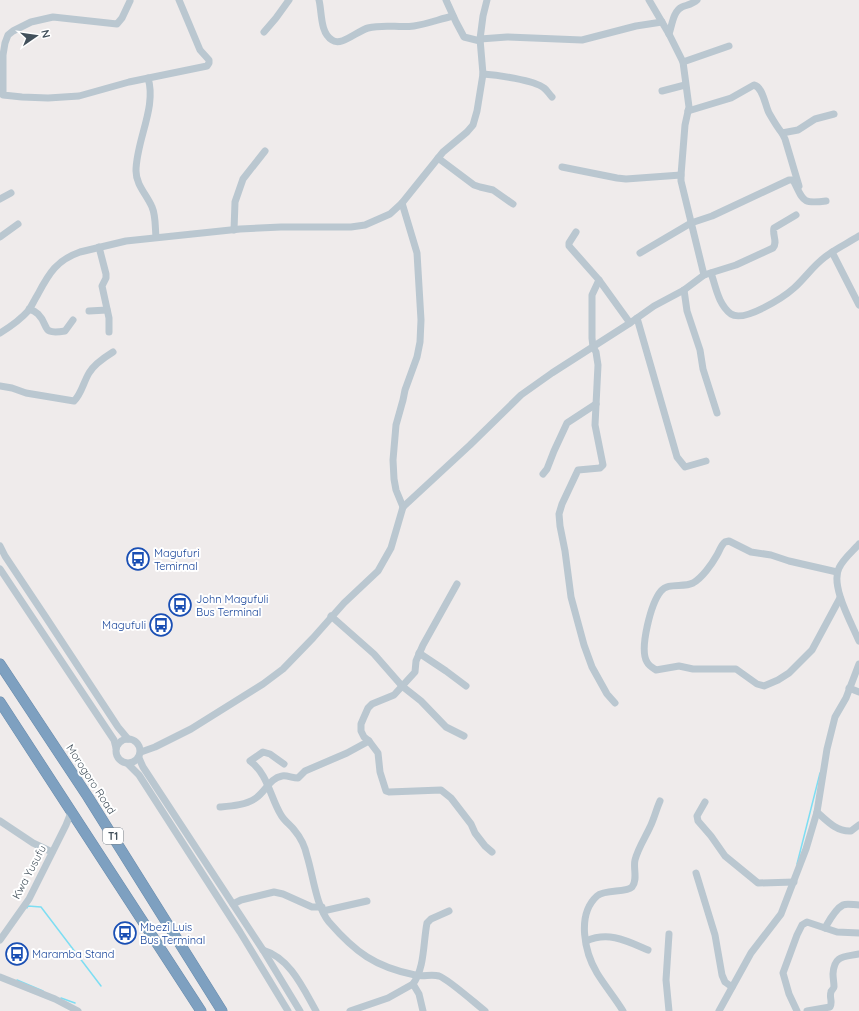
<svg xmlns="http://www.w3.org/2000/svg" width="859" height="1011" font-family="Quicksand,sans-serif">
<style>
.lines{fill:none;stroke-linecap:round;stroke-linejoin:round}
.stream{stroke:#7ddef3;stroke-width:1.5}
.highway-casing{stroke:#698bac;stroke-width:11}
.minor{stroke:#bac7d0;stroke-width:7}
.highway{stroke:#7ea0c0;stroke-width:10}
.labels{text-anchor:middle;stroke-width:4;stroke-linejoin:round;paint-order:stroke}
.shield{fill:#fff;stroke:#7b848c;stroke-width:1}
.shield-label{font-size:10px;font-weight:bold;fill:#42505b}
.transit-label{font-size:11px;fill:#164399;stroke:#fff;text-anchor:start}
.street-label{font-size:11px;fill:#42505b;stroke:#fff}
</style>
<rect width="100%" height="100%" fill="#efebeb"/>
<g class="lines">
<g class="stream">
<path d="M 797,864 L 820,773"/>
<path d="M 27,908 L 28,906 L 41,907 L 101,986"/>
<path d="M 17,980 L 43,991"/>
<path d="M 61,998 L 75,1003"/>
</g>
<g class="highway-casing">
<g id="highway">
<path d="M 0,664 L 88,797 L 222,1011"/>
<path d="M 0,702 L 201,1011"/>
</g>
</g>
<g class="minor">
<path d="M 319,0 C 322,12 320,33 332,40 C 341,47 357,31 368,28 C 384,24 399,28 414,26 C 427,24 440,19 453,16"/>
<path d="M 446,0 L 456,22 L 464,37 L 480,41"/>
<path d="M 649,0 L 669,34 L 683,62 L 689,107 L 685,125 L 681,175 L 681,181 L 704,275"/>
<path d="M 130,1 L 122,18 L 117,24 L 53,17 L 31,22 L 13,31 L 8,35 L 5,43 L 3,55 L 3,95 L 22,97 L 48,98 L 79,96 L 129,82 L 207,66 L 209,63 L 209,60 L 200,50 L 179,0"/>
<path d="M 264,32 L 276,18 L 289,0"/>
<path d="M 669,34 C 672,26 673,11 682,7 C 687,5 693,4 697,0"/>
<path d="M 480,39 L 507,37 L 582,40 L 636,26 L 662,22"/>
<path d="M 683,62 L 729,46"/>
<path d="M 483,74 C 497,75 534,80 544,88 C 547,90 549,94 552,97"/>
<path d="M 148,78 C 157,107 136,141 136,171 C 136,185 147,195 152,207 C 156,216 155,228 156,237"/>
<path d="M 662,91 L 685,85"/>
<path d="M 688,111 L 731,98 L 754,85 C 763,87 765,105 769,113 C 773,120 777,127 782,133 L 798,130 L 815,119 L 834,114"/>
<path d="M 782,133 L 785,139 L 799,186"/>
<path d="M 438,158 L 474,185 L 480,187 L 493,190 L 513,204"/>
<path d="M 562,167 L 617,178 L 626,179 L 681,175"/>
<path d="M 0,199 L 11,193"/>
<path d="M 402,203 L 417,253 L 421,320 L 420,342 L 417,357 L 405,390 L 403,400 L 396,425 L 393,460 L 394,479 L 396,490 L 403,507"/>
<path d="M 234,230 L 235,202 L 243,179 L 265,151"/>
<path d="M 576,232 L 569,243 L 569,246 L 599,280 L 630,323"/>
<path d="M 0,237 L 18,224"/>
<path d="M 99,247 L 106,274 L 106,278 L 102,286 L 109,318 L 109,332"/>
<path d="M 832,252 L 859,305"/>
<path d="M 640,253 L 691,223 L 712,216 L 789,180 L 793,180 C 804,201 801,204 826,201"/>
<path d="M 711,273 C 716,287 718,304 731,314 C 744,323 784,297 794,288 C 805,278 813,266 825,257 C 835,249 848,243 859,236"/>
<path d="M 599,280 L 592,295 L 592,338 L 593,347 L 596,352 L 598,365 L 595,425 L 603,465 L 600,468 L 578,470 L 562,504 L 559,514 L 560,526 L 565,551 L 571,597 L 584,645 L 592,667 L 607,694 L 615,703"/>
<path d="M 684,290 L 687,311 L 700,350 L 703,369 L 717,413"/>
<path d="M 29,309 C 32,310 36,312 38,314 C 50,326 40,335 65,331 L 73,320"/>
<path d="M 89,311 L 107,310"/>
<path d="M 637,318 L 677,457 L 685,467 L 706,461"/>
<path d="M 0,333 C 10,327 21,319 29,310 C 32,305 35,299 38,294 C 49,273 57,260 80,252 L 126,241 L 240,229 L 281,227 L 351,227 L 365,225 L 390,214 L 402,203 L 443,152 L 467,132 L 473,125 L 477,111 L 483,74 L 480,39 L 483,16 L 487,0"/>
<path d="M 0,386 L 12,388 L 26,393 L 74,401 C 81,395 84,381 89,373 C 94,364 105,357 113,352"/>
<path d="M 543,474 L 547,469 L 554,451 L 567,423 L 596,404"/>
<path d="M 859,544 C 853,551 843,559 839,568 C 830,586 852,624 859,641"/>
<path d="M 0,546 L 5,556 L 45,616 L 118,727 L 128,739"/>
<path d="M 0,569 L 114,740 L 116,748"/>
<path d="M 837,572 L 789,561 L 771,555 L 751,552 L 729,541 L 725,542 C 721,545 720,550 717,555 C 712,564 702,578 693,583 C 683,588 668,582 661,591 C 651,603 639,649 647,662 C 649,666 653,668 656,670 L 679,666 L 693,669 L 736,669 L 757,684 L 764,686 L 778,680 L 789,673 L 812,650 L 840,598"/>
<path d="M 457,584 L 423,645 L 416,661 L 415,672 L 394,695 L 372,704 L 368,708 L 364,717 L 361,724 L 361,731 L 364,737 L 369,741 L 378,753 L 380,772 L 386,791 L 389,792 L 441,790 L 451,798 L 471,824 L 475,833 L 485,846 L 492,852"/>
<path d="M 331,616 L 374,654 L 402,686 L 421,701 L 446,727 L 464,736"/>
<path d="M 419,653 L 446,671 L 466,686"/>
<path d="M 849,688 L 859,692"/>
<circle cx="128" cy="751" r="12"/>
<path d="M 141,752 L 155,747 L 191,729 L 263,684 L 283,669 L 313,638 L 344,603 L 378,571 L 391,548 L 403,507 L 470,445 L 521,395 L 552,373 L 630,323 L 654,306 L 684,290 L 704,275 L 736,265 L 773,248 C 778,242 772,235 774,228 L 796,215"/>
<path d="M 139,758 L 143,767 L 263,950 L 300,1011"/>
<path d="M 128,764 L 139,775 L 240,932 L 288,1011"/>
<path d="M 284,764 L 270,754 L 263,752 L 250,761 C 268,774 270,797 281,815 C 285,822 291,825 295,831 C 301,838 305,847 307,856 C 313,875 316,906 329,922 C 355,952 375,967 415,975 C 423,977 431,974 439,976 C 448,979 476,1004 485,1011"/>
<path d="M 705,802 L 697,816 L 698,821 L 711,836 L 725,856 L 758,883 L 794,882"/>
<path d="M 220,807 C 232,806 246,805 256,798 C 266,791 270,778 282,776 C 287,775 292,778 298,778 L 305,771 L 347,753 L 369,741"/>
<path d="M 817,812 C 827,821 837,832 851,831 L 859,825"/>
<path d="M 0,821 L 33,843 L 52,852"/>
<path d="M 696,873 L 715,935 L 722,975 L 725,982 L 732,987"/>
<path d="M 233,904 L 241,900 L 274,892 L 283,894 L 312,907 L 322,907"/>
<path d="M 323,911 L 367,901"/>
<path d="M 825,928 C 829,921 835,909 843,905 C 847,903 854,905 859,905"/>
<path d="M 669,934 L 666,980 L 669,1011"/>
<path d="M 0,940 L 29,899 L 66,825 L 70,815 L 70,810"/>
<path d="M 586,941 C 609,931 627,941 648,950"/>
<path d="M 263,950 C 290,958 303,988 316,1011"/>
<path d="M 0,977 L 55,999 L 78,1011"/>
<path d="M 413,984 L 419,994 L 423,1011"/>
<path d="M 350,1011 L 388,998 L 413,984 C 425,967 423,943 427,923 L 431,919 L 449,911"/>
<path d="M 623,1011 C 615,998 605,986 597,973 C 585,953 576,915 597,896 C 605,889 626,893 632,887 C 638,880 633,868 635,860 C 638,848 645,838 650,827 C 654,819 656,810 660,801"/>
<path d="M 719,1011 L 751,953 L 781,914 L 806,849 L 817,812 L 827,749 L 835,717 L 846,698 L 859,664"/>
<path d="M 797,1011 L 789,994 L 783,973 L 797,935 L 802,925 L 807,922 L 837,932 L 859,933"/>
<path d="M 807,1011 L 830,1007 C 833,1002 829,997 831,992 C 831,990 834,989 834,987 C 834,983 833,978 833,974 C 834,955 844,957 859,954"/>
</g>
<use href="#highway" class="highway"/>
</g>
<defs>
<g id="bus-ring" transform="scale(1.15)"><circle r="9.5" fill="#fff" stroke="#1a4fb4" stroke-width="1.5"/><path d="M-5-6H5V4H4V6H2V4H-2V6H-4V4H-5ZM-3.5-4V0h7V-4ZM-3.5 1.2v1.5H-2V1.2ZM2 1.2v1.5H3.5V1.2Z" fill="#1a4fb4"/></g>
</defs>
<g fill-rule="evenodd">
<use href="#bus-ring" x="138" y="559"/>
<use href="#bus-ring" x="180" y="605"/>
<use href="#bus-ring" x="161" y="625"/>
<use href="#bus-ring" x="125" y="933"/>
<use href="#bus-ring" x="17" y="954"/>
</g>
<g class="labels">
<rect class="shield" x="103" y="828" width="20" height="16" rx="3"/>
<g class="shield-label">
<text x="113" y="840">T1</text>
</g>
<g class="transit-label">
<text x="154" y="557">Magufuri<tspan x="154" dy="13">Temirnal</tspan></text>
<text x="196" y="603">John Magufuli<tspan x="196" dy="13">Bus Terminal</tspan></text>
<text x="146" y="629" text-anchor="end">Magufuli</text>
<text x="140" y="931">Mbezi Luis<tspan x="140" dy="13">Bus Terminal</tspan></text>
<text x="32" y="958">Maramba Stand</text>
</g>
<g class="street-label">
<text transform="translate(91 779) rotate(57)" y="4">Morogoro Road</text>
<text transform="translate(29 872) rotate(-62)" y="4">Kwa Yusufu</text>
</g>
</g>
<g transform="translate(36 36) rotate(77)" stroke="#ffffff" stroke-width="3" paint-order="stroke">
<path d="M0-3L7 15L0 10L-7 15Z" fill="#42505b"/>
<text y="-6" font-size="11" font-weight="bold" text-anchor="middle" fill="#42505b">N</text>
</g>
</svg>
